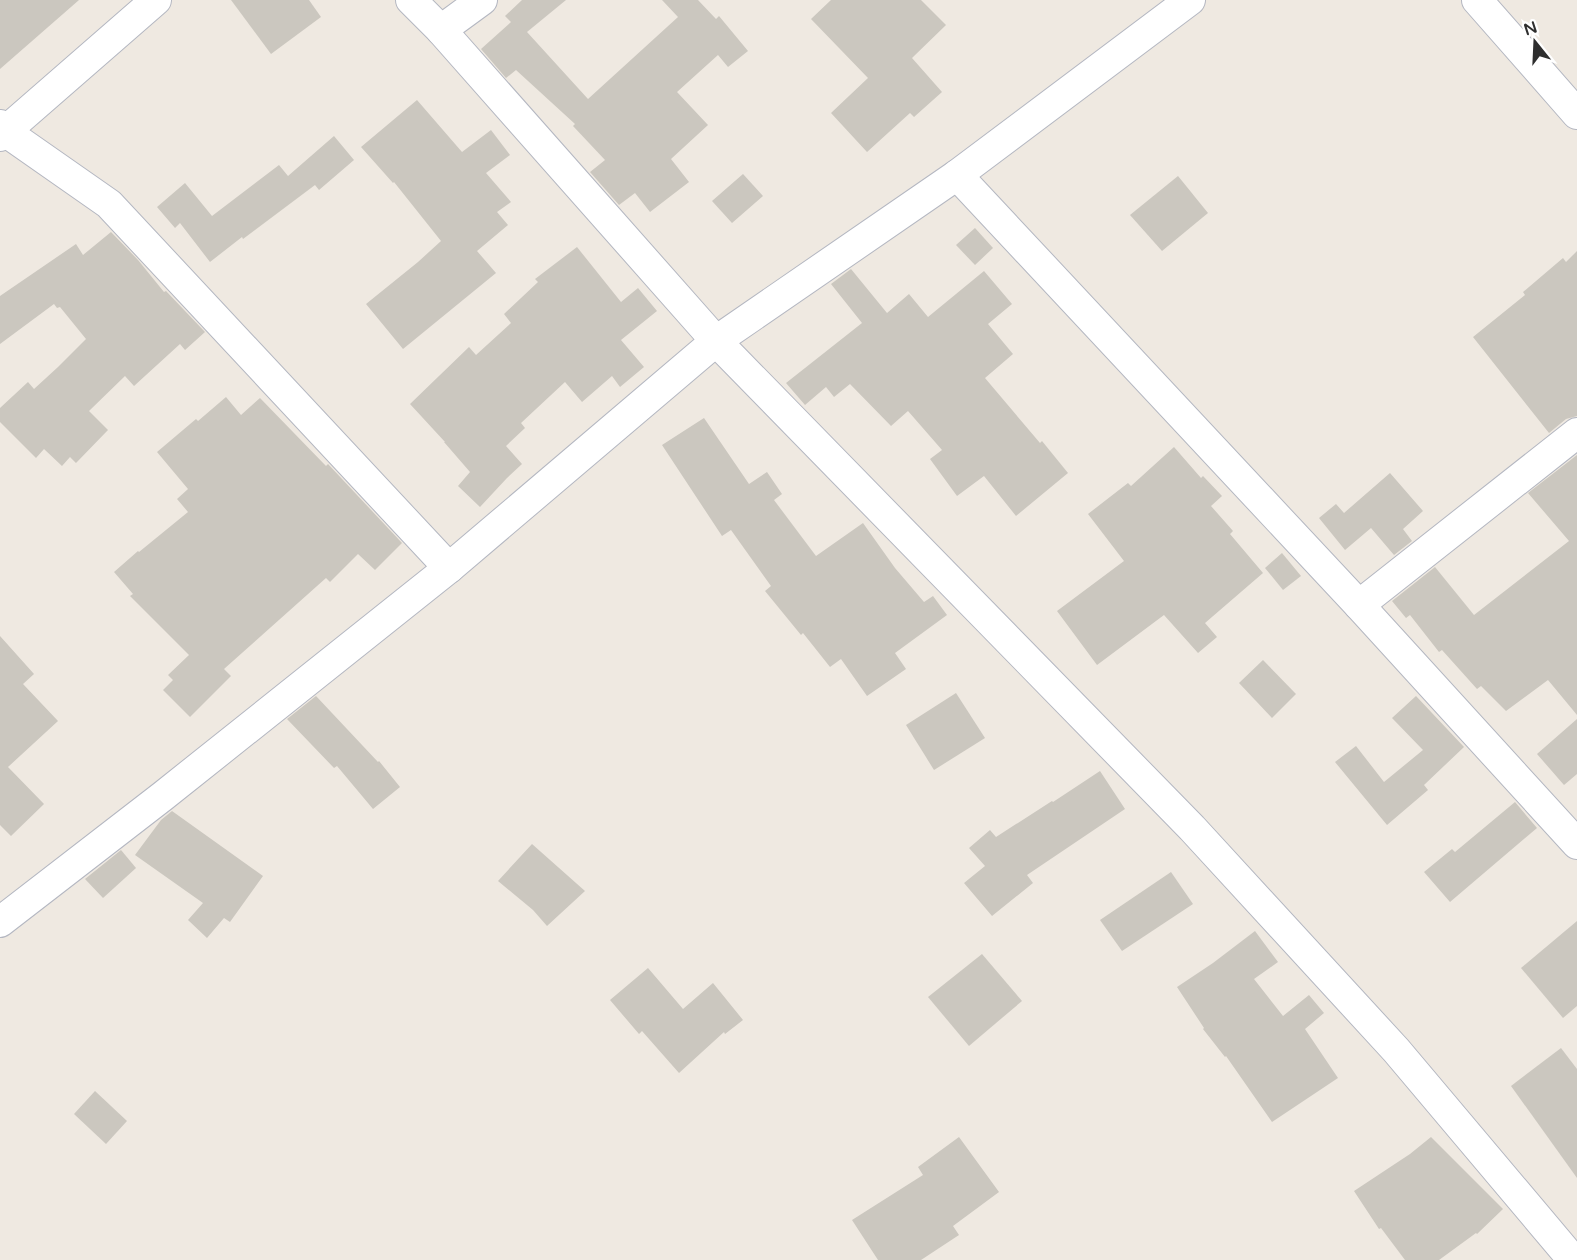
<svg xmlns="http://www.w3.org/2000/svg" width="1577" height="1260" font-family="'Varela Round',sans-serif">
<style>
.building{fill:#cbc7bf}
.lines{fill:none;stroke-linecap:round;stroke-linejoin:round}
.minor-casing{stroke:#b4b7c1;stroke-width:32}
.minor{stroke:#fff;stroke-width:30}
</style>
<rect width="100%" height="100%" fill="#efe9e1"/>
<g class="building">
<path d="M 0,0 L 79,0 L 0,69 Z"/>
<path d="M 231,0 L 309,0 L 321,17 L 271,54 Z"/>
<path d="M 522,0 L 566,0 L 527,32 L 588,99 L 678,17 L 662,0 L 698,0 L 716,19 L 719,16 L 748,51 L 728,67 L 718,55 L 677,92 L 708,125 L 671,159 L 689,182 L 650,212 L 635,193 L 619,205 L 590,172 L 605,160 L 573,126 L 575,124 L 516,70 L 506,78 L 481,49 L 511,22 L 505,16 Z"/>
<path d="M 831,0 L 921,0 L 946,25 L 912,58 L 942,92 L 914,117 L 910,113 L 867,152 L 831,113 L 868,78 L 811,19 Z"/>
<path d="M 417,100 L 462,152 L 491,130 L 510,155 L 486,173 L 511,202 L 497,212 L 508,225 L 477,251 L 496,273 L 403,349 L 366,304 L 418,262 L 441,241 L 394,182 L 393,183 L 361,147 Z"/>
<path d="M 334,136 L 354,160 L 319,190 L 315,185 L 243,239 L 242,237 L 210,262 L 180,223 L 175,228 L 157,207 L 185,183 L 212,216 L 279,165 L 288,176 Z"/>
<path d="M 743,174 L 763,196 L 732,223 L 712,201 Z"/>
<path d="M 1178,176 L 1208,213 L 1162,251 L 1130,215 Z"/>
<path d="M 975,228 L 993,248 L 975,265 L 956,245 Z"/>
<path d="M 111,232 L 138,260 L 164,292 L 166,291 L 205,332 L 185,350 L 180,344 L 134,386 L 125,376 L 89,411 L 108,430 L 76,463 L 70,457 L 62,466 L 44,449 L 36,458 L 0,422 L 0,408 L 28,382 L 34,389 L 58,367 L 86,339 L 60,307 L 57,308 L 54,304 L 0,344 L 0,296 L 76,244 L 83,255 Z"/>
<path d="M 577,247 L 621,302 L 638,288 L 657,311 L 621,340 L 644,367 L 620,387 L 612,376 L 582,402 L 565,382 L 521,423 L 525,428 L 506,446 L 522,464 L 507,478 L 480,507 L 458,486 L 470,472 L 444,442 L 445,442 L 410,404 L 469,347 L 476,355 L 511,323 L 504,314 L 538,282 L 535,279 Z"/>
<path d="M 1577,251 L 1577,416 L 1566,419 L 1549,433 L 1473,337 L 1525,295 L 1523,292 L 1563,258 L 1566,262 Z"/>
<path d="M 851,269 L 887,313 L 909,294 L 928,317 L 984,271 L 1012,304 L 988,324 L 1013,354 L 985,378 L 1040,443 L 1042,441 L 1068,473 L 1016,516 L 984,476 L 957,496 L 930,459 L 942,450 L 908,411 L 891,426 L 850,384 L 834,397 L 826,387 L 805,405 L 786,383 L 862,323 L 831,284 Z"/>
<path d="M 226,397 L 241,415 L 260,398 L 326,466 L 328,464 L 402,543 L 375,570 L 358,554 L 330,582 L 326,578 L 224,669 L 231,676 L 190,717 L 163,690 L 173,680 L 168,675 L 189,655 L 130,596 L 133,594 L 114,572 L 138,551 L 139,552 L 188,512 L 177,499 L 188,489 L 157,452 L 196,419 L 198,421 Z"/>
<path d="M 704,418 L 749,484 L 767,472 L 782,494 L 774,500 L 816,556 L 863,523 L 895,568 L 924,602 L 933,596 L 947,615 L 895,653 L 906,669 L 867,696 L 841,659 L 830,667 L 803,633 L 801,635 L 765,591 L 771,586 L 731,530 L 722,536 L 662,445 Z"/>
<path d="M 1174,447 L 1201,478 L 1203,476 L 1222,496 L 1211,506 L 1233,531 L 1230,534 L 1263,573 L 1205,623 L 1217,637 L 1198,653 L 1164,615 L 1097,665 L 1057,611 L 1124,561 L 1088,514 L 1128,483 L 1131,486 Z"/>
<path d="M 1577,455 L 1577,715 L 1548,680 L 1506,711 L 1481,686 L 1477,689 L 1442,650 L 1439,652 L 1410,615 L 1406,618 L 1392,601 L 1435,567 L 1474,615 L 1569,541 L 1528,493 Z"/>
<path d="M 1390,473 L 1423,511 L 1403,529 L 1412,541 L 1394,555 L 1371,528 L 1345,550 L 1319,518 L 1336,504 L 1344,513 Z"/>
<path d="M 1282,553 L 1301,576 L 1283,590 L 1265,568 Z"/>
<path d="M 0,636 L 34,674 L 23,684 L 58,721 L 8,767 L 44,804 L 11,836 L 0,825 Z"/>
<path d="M 1263,660 L 1296,694 L 1272,718 L 1239,683 Z"/>
<path d="M 956,693 L 985,738 L 934,770 L 906,725 Z"/>
<path d="M 316,696 L 378,762 L 379,761 L 400,787 L 373,809 L 337,766 L 334,768 L 287,719 Z"/>
<path d="M 1416,696 L 1464,747 L 1424,785 L 1428,790 L 1387,825 L 1335,762 L 1356,746 L 1384,782 L 1423,750 L 1392,718 Z"/>
<path d="M 1577,719 L 1577,774 L 1564,785 L 1537,754 Z"/>
<path d="M 1100,771 L 1125,809 L 1027,875 L 1033,883 L 992,916 L 964,883 L 985,866 L 969,848 L 990,830 L 996,837 L 1052,801 L 1053,802 Z"/>
<path d="M 1515,802 L 1537,828 L 1450,902 L 1424,872 L 1452,849 L 1455,852 Z"/>
<path d="M 172,811 L 263,876 L 230,922 L 224,918 L 207,938 L 188,920 L 203,903 L 135,855 L 161,820 Z"/>
<path d="M 532,844 L 585,891 L 547,926 L 533,910 L 498,881 Z"/>
<path d="M 121,850 L 136,868 L 103,898 L 85,879 Z"/>
<path d="M 1171,872 L 1193,904 L 1122,951 L 1100,920 Z"/>
<path d="M 1577,921 L 1577,1006 L 1563,1018 L 1521,968 Z"/>
<path d="M 1255,931 L 1278,962 L 1254,979 L 1283,1016 L 1309,995 L 1324,1013 L 1305,1029 L 1338,1078 L 1272,1122 L 1226,1056 L 1225,1057 L 1203,1029 L 1204,1028 L 1177,987 L 1213,963 Z"/>
<path d="M 982,954 L 1022,1001 L 969,1046 L 928,997 Z"/>
<path d="M 648,968 L 683,1009 L 713,983 L 743,1020 L 725,1034 L 724,1032 L 679,1073 L 642,1031 L 639,1034 L 610,1000 Z"/>
<path d="M 1561,1048 L 1577,1069 L 1577,1178 L 1511,1086 Z"/>
<path d="M 95,1091 L 127,1121 L 106,1144 L 74,1114 Z"/>
<path d="M 959,1137 L 999,1192 L 953,1226 L 959,1235 L 921,1260 L 878,1260 L 852,1220 L 923,1175 L 918,1167 Z"/>
<path d="M 1431,1137 L 1503,1209 L 1477,1234 L 1476,1233 L 1439,1260 L 1405,1260 L 1381,1228 L 1379,1229 L 1354,1191 L 1410,1154 Z"/>
</g>
<g class="lines">
<g class="minor-casing">
<g id="minor">
<path d="M 411,0 L 441,30 L 716,341 L 1192,828 L 1396,1050 L 1573,1260"/>
<path d="M 1477,0 L 1577,114"/>
<path d="M 441,30 L 482,0"/>
<path d="M 0,125 L 6,132 L 109,204 L 449,568"/>
<path d="M 0,136 L 156,0"/>
<path d="M 957,175 L 1359,605 L 1577,844"/>
<path d="M 1359,605 L 1577,433"/>
<path d="M 0,922 L 163,796 L 449,568 L 716,341 L 957,175 L 1190,0"/>
</g>
</g>
<use href="#minor" class="minor"/>
</g>
<g transform="translate(1535 42) rotate(342)" stroke="#ffffff" stroke-width="4.5" paint-order="stroke">
<path d="M0-4.5L10 22L0 15L-10 22Z" fill="#2e2e2e"/>
<text y="-9" font-size="16" font-weight="bold" text-anchor="middle" fill="#2e2e2e">N</text>
</g>
</svg>
